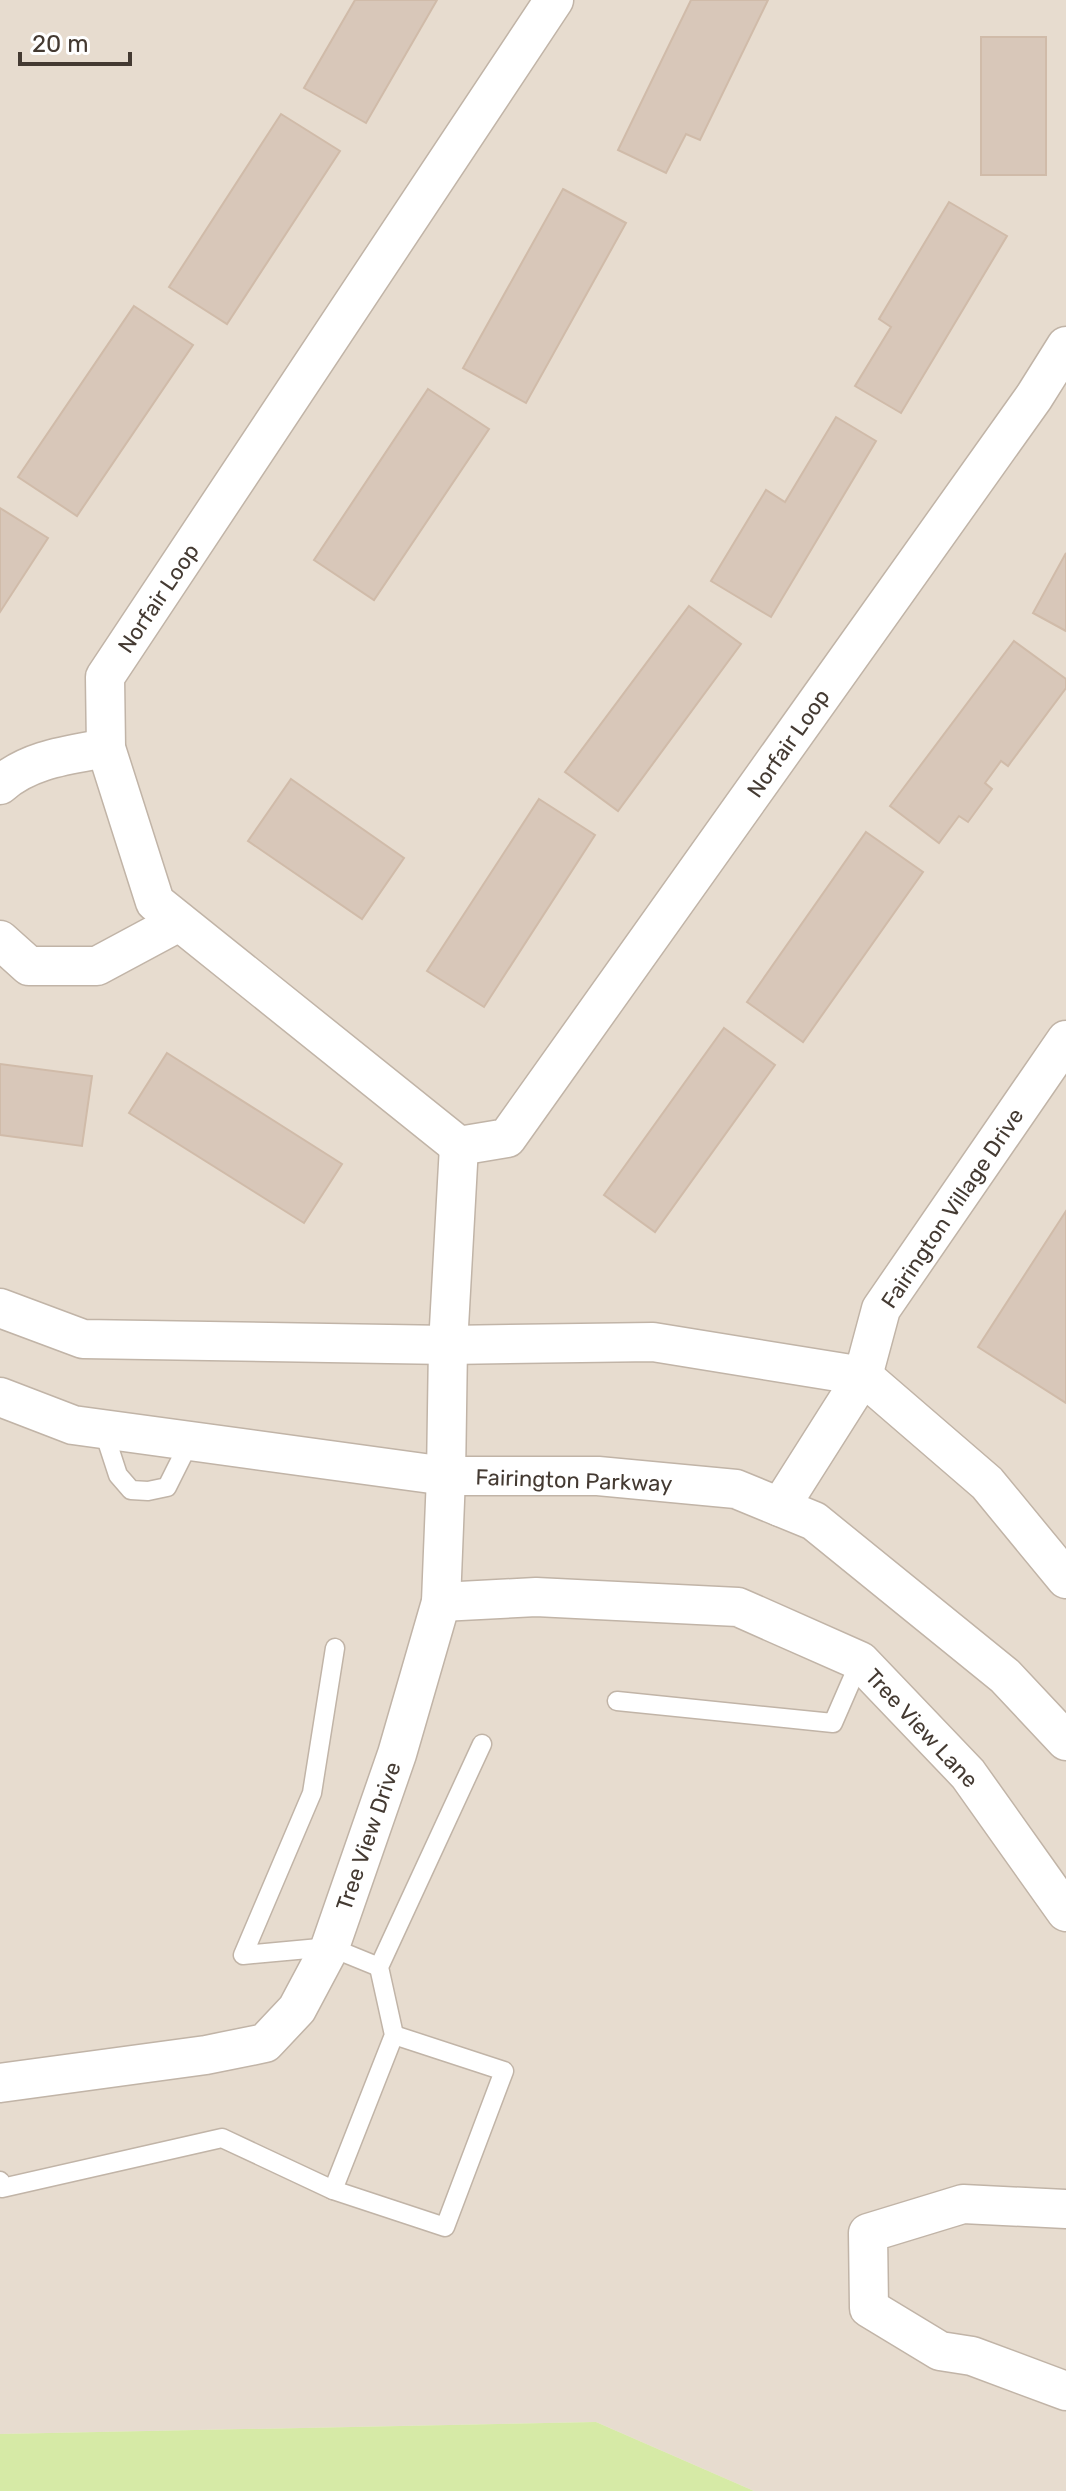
<svg xmlns="http://www.w3.org/2000/svg" width="1066" height="2491" font-family="Rubik,sans-serif">
<style>
.residential{fill:#e7dccf}
.green{fill:#d6eaa6}
.building{fill:#d8c7b9;stroke:#d0bba9;stroke-width:2}
.lines{fill:none;stroke-linecap:round;stroke-linejoin:round}
.service-casing{stroke:#c1b4a7;stroke-width:21}
.minor-casing{stroke:#c1b4a7;stroke-width:41}
.service{stroke:#fff;stroke-width:18}
.minor{stroke:#fff;stroke-width:38}
.labels{text-anchor:middle;stroke-width:6;stroke-linejoin:round;paint-order:stroke}
.street-label{font-size:22px;fill:#443a32;stroke:#fff}
</style>
<rect width="100%" height="100%" fill="#f2ebe2"/>
<path class="residential" d="M 0,0 L 1066,0 L 1066,2491 L 754,2491 L 596,2422 L 0,2434 Z"/>
<path class="green" d="M 596,2422 L 754,2491 L 0,2491 L 0,2434 Z"/>
<g class="building">
<path d="M 355,0 L 437,0 L 366,123 L 304,88 Z"/>
<path d="M 691,0 L 768,0 L 700,140 L 686,134 L 666,173 L 618,150 Z"/>
<rect x="981" y="37" width="65" height="138"/>
<path d="M 281,114 L 340,151 L 227,324 L 169,287 Z"/>
<path d="M 563,189 L 626,223 L 526,403 L 463,368 Z"/>
<path d="M 949,202 L 1007,236 L 901,413 L 855,386 L 891,327 L 879,319 Z"/>
<path d="M 134,306 L 193,345 L 77,516 L 18,477 Z"/>
<path d="M 428,389 L 489,429 L 374,600 L 314,560 Z"/>
<path d="M 836,417 L 876,441 L 771,617 L 711,581 L 766,490 L 785,502 Z"/>
<path d="M 0,508 L 48,538 L 0,612 Z"/>
<path d="M 1066,553 L 1066,631 L 1033,613 Z"/>
<path d="M 689,606 L 741,644 L 618,811 L 565,772 Z"/>
<path d="M 1014,641 L 1066,679 L 1066,688 L 1008,766 L 1001,761 L 985,783 L 992,789 L 968,822 L 959,816 L 939,843 L 890,806 Z"/>
<path d="M 291,779 L 404,858 L 362,919 L 248,841 Z"/>
<path d="M 539,799 L 595,835 L 484,1007 L 427,971 Z"/>
<path d="M 866,832 L 923,872 L 803,1042 L 747,1002 Z"/>
<path d="M 724,1028 L 775,1065 L 655,1232 L 604,1195 Z"/>
<path d="M 167,1053 L 342,1164 L 304,1223 L 129,1113 Z"/>
<path d="M 0,1064 L 92,1076 L 82,1146 L 0,1135 Z"/>
<path d="M 1066,1211 L 1066,1403 L 978,1347 Z"/>
</g>
<g class="lines">
<g class="service-casing">
<g id="service">
<path d="M 103,1429 L 118,1475 L 131,1490 L 148,1491 L 167,1487 L 190,1441"/>
<path d="M 335,1648 L 312,1793 L 243,1955 L 330,1947 L 379,1967"/>
<path d="M 617,1701 L 833,1723 L 860,1661"/>
<path d="M 0,2181 L 2,2188 L 222,2138 L 333,2190 L 445,2227 L 504,2071 L 394,2035"/>
<path d="M 333,2190 L 394,2035 L 379,1967 L 482,1744"/>
</g>
</g>
<g class="minor-casing">
<g id="minor">
<path d="M 554,0 L 105,677 L 106,748 L 155,902 L 459,1146 L 507,1138 L 1034,397 L 1066,346"/>
<path d="M 0,785 C 29,759 69,755 106,748"/>
<path d="M 0,940 L 29,966 L 97,966 L 179,922"/>
<path d="M 0,1308 L 83,1339 L 448,1345 L 653,1342 L 863,1376 L 987,1483 L 1066,1579"/>
<path d="M 0,1397 L 73,1425 L 446,1476 L 598,1476 L 736,1489 L 814,1521 L 1005,1676 L 1066,1741"/>
<path d="M 780,1507 L 863,1376 L 881,1309 L 1066,1040"/>
<path d="M 441,1602 L 536,1597 L 738,1607 L 860,1661 L 968,1774 L 1066,1912"/>
<path d="M 0,2083 L 206,2055 L 265,2043 L 297,2009 L 330,1947 L 397,1754 L 441,1602 L 446,1476 L 448,1345 L 459,1146"/>
<path d="M 1066,2209 L 963,2204 L 868,2233 L 869,2308 L 940,2351 L 972,2356 L 1066,2391"/>
</g>
</g>
<use href="#service" class="service"/>
<use href="#minor" class="minor"/>
</g>
<g class="labels">
<g class="street-label">
<text transform="translate(158 598) rotate(-56)" y="8">Norfair Loop</text>
<text transform="translate(788 743) rotate(-55)" y="8">Norfair Loop</text>
<text transform="translate(952 1208) rotate(-56)" y="8">Fairington Village Drive</text>
<text transform="translate(574 1480) rotate(2)" y="8">Fairington Parkway</text>
<text transform="translate(922 1728) rotate(47)" y="8">Tree View Lane</text>
<text transform="translate(368 1836) rotate(-71)" y="8">Tree View Drive</text>
</g>
</g>
<path d="M20 52v12h110v-12" fill="none" stroke="#443a32" stroke-width="4"/>
<text x="32" y="52" font-size="24" fill="#443a32" stroke="#ffffff" stroke-width="6" paint-order="stroke">20 m</text>
</svg>
